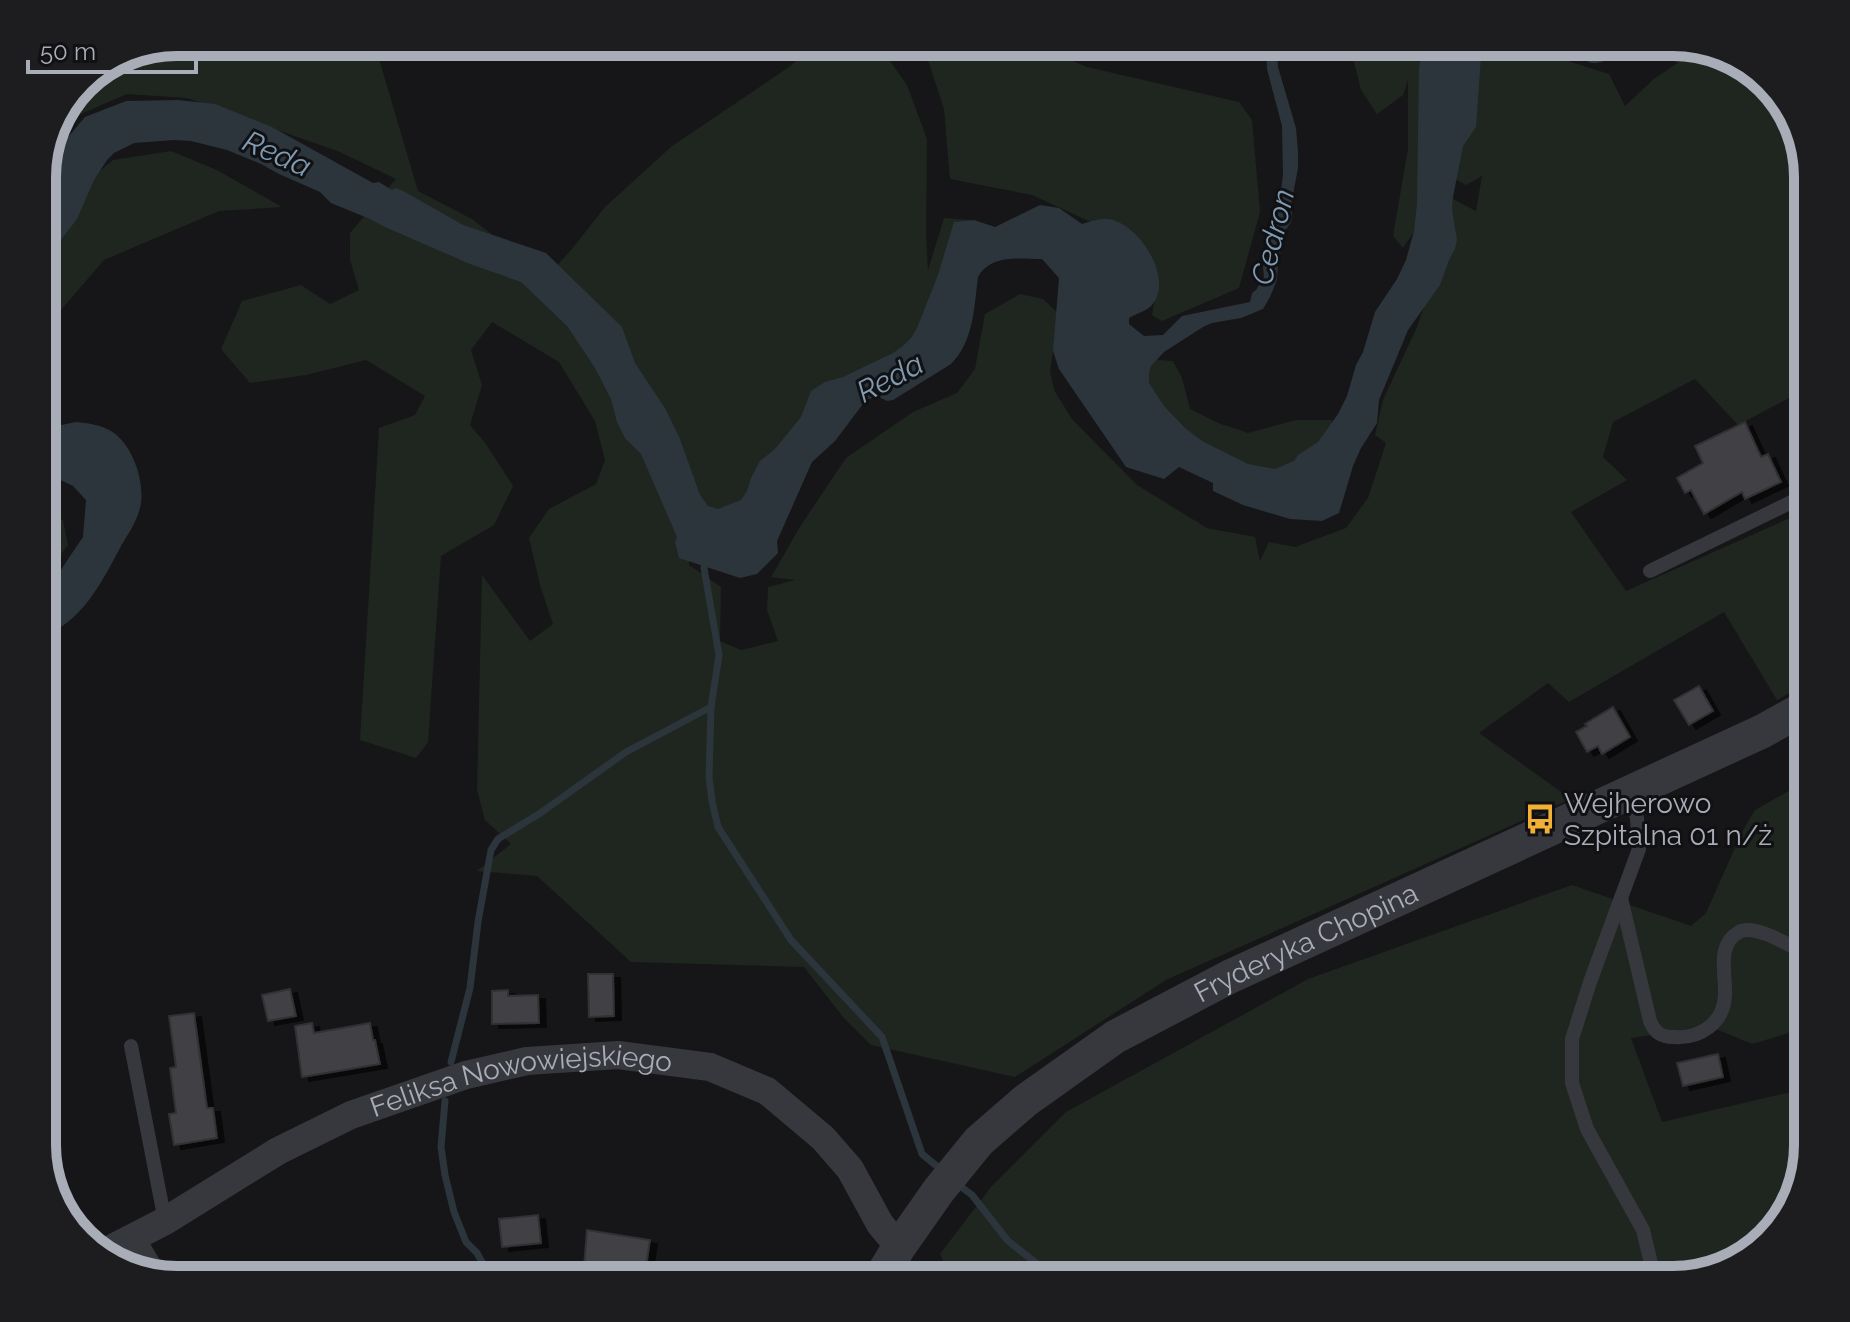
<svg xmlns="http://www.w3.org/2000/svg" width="1850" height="1322" font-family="Raleway,sans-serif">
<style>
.green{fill:#1e261f}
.water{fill:#2c353c}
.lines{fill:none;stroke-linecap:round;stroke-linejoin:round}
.stream{stroke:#2c353c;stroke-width:7}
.building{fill:#404145;stroke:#303034;stroke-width:2;filter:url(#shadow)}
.service{stroke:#37383d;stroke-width:14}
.minor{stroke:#37383d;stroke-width:28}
.tertiary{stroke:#37383d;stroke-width:34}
.labels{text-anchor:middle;stroke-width:6;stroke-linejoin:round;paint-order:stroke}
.poi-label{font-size:28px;fill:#a8adb8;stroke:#111113;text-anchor:start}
.street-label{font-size:28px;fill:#a8adb8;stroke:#111113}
.water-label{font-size:30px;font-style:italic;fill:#7f9bb3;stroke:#111113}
.rim{fill:none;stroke:#a8adb8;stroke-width:10}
</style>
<defs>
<filter id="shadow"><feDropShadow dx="7" dy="4" stdDeviation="0" flood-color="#0009"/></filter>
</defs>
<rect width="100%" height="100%" fill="#161618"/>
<g class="green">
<path d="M 177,42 L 374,42 L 418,191 L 472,219 L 526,261 L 549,274 L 571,250 L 605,207 L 672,146 L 789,67 L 818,42 L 875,42 L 880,47 L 907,85 L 927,139 L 926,235 L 928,270 L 944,218 L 970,220 L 945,307 L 745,510 L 689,529 L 689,565 L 721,587 L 720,641 L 741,650 L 778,641 L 767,610 L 768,587 L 795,580 L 771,577 L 801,525 L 846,458 L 913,412 L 957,393 L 975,369 L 985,314 L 1020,294 L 1043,299 L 1059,314 L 1050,371 L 1054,390 L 1072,419 L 1137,485 L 1207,528 L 1255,537 L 1260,561 L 1269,542 L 1295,547 L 1346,528 L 1368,498 L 1386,443 L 1375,435 L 1383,400 L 1417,327 L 1445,245 L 1453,199 L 1476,211 L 1482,176 L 1466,185 L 1455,179 L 1479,42 L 1538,42 L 1571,62 L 1609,74 L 1625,106 L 1655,78 L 1697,50 L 1755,70 L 1794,117 L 1808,177 L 1808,388 L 1738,425 L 1695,379 L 1613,422 L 1603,457 L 1627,480 L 1571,512 L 1626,591 L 1808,510 L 1808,682 L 1777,700 L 1724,612 L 1569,702 L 1548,683 L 1479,733 L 1571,799 L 1166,980 L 1015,1077 L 871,1045 L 843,1017 L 804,967 L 631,962 L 537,876 L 477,871 L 511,844 L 485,820 L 477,790 L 482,575 L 530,641 L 553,624 L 540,585 L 529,538 L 549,509 L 596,484 L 605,460 L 595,421 L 559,362 L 492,322 L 471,350 L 482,385 L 470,425 L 486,444 L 513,486 L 494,525 L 441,556 L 428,742 L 416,758 L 360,740 L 379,428 L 415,415 L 425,396 L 366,360 L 306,375 L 250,383 L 221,349 L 242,301 L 301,285 L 330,304 L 359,290 L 350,260 L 350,233 L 396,179 L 340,152 L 187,98 L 127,94 L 81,114 L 52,134 L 56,117 L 88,76 Z"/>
<path d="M 922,42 L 1028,42 L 1087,67 L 1239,102 L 1252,120 L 1260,212 L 1239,288 L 1162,321 L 1152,315 L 1158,280 L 1145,247 L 1032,195 L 950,179 L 944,109 Z"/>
<path d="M 1349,42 L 1440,42 L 1415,230 L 1403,248 L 1393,236 L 1408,149 L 1408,80 L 1403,95 L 1377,114 L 1361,90 Z"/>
<path d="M 171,151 L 217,170 L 282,207 L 219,211 L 104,260 L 61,310 L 42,316 L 42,229 L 82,186 L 113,160 Z"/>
<path d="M 1114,357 L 1173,361 L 1182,378 L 1190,409 L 1218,423 L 1248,433 L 1296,420 L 1332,420 L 1330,454 L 1242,501 Z"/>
<path d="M 42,514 L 63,520 L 68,545 L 51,567 L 42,574 Z"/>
<path d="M 1808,780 L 1808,1015 L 1789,1033 L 1752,1044 L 1711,1027 L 1631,1038 L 1662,1122 L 1808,1088 L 1808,1145 L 1780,1227 L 1733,1266 L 1673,1280 L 952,1280 L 940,1254 L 991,1187 L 1066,1112 L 1308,979 L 1572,885 L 1691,926 L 1706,913 L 1742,832 L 1755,810 Z"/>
</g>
<g class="water">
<path d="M 1266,42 L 1276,42 L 1278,67 L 1296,128 L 1298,152 L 1298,168 L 1291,205 L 1292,215 L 1291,222 L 1285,231 L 1278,263 L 1277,280 L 1270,297 L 1263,309 L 1241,318 L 1212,323 L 1203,327 L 1164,352 L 1151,366 L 1149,373 L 1149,383 L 1164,406 L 1185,428 L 1202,441 L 1248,464 L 1275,469 L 1294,461 L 1298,455 L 1318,442 L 1338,414 L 1347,396 L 1356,365 L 1363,352 L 1375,312 L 1397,279 L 1406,260 L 1414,231 L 1417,204 L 1419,68 L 1423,42 L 1482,42 L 1476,127 L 1463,146 L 1453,197 L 1452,210 L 1457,240 L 1455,249 L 1449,260 L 1440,285 L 1408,330 L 1379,400 L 1377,423 L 1361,448 L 1353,466 L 1339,513 L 1322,521 L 1290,519 L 1243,505 L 1213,491 L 1213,483 L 1179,467 L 1164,479 L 1126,467 L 1059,369 L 1053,351 L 1059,278 L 1042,259 C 1019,259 991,254 978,277 C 974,307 974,341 951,364 L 893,400 L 887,401 L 877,396 L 866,400 L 835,441 L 812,462 L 777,541 L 778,553 L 757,574 L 740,578 L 679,558 L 675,542 L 677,537 L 641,454 L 625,438 L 617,422 L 611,399 L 595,368 L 567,326 L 521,282 L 470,264 L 385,227 L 370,219 L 331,203 L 320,192 L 279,174 L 261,164 L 227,150 L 191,141 L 174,140 L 134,143 L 114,153 L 107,160 L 94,180 L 77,219 L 60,241 L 42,259 L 42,168 L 85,117 L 126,101 L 178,100 L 215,104 L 272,127 L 373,183 L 379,182 L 392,190 L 396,188 L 405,192 L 463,225 L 546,253 L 622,327 L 635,363 L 665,408 L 680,439 L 700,495 L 708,506 L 718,509 L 741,500 L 747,491 L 751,478 L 760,461 L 775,449 L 801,417 L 811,391 L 825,382 L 843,377 L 893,353 L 903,346 L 911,338 L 917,328 L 938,275 L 954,222 L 974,220 L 995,227 L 1040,205 L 1059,208 L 1082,224 C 1090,222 1100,218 1107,219 C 1138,221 1176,280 1151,306 C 1146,311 1135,314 1129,318 L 1129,324 L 1144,336 L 1163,335 L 1182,316 L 1250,302 L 1252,293 L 1256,290 L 1264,277 L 1263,267 L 1265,257 L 1278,215 L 1283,175 L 1282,126 L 1267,69 Z"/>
<path d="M 1574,42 L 1638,42 C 1627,47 1595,74 1584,58 C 1579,50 1584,50 1574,42 Z"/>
<path d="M 76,422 C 88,423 101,425 111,431 C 133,444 146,484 140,508 C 137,521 128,534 121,546 C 103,580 82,623 42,636 L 42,585 L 56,577 L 83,537 L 86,500 L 73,486 L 42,471 L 42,429 Z"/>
</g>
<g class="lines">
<g class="stream">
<path d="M 705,562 L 704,568 L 719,655 L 711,707 L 709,777 L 712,801 L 718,827 L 791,940 L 882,1037 L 922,1154 L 944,1172"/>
<path d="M 451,1062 L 470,988 L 478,922 L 491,850 L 498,839 L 539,814 L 626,752 L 711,707"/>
<path d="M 445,1101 L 441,1147 L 445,1175 L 454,1212 L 466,1242 L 477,1253 L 492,1280"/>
<path d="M 956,1183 L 972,1195 L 1008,1241 L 1058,1280"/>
</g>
</g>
<g class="building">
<path d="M 1745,422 L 1761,457 L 1768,454 L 1781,482 L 1745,499 L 1742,492 L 1704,514 L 1691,490 L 1685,493 L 1677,478 L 1703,463 L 1695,446 Z"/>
<path d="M 1699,686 L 1713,711 L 1689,725 L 1674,700 Z"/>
<path d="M 1613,707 L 1630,737 L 1602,754 L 1598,746 L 1587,752 L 1576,732 L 1587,726 L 1585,724 Z"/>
<path d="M 588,974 L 613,974 L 614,1016 L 589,1017 Z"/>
<path d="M 290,989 L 296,1016 L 268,1021 L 262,995 Z"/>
<path d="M 508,990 L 508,996 L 538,995 L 539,1023 L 492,1024 L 492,991 Z"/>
<path d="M 194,1013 L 207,1108 L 213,1108 L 217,1138 L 174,1145 L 169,1114 L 176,1113 L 170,1068 L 176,1067 L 169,1016 Z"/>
<path d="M 312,1023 L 314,1033 L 370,1023 L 373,1040 L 375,1040 L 380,1064 L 302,1077 L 295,1026 Z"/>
<path d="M 1718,1054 L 1723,1077 L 1683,1086 L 1677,1063 Z"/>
<path d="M 538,1215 L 541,1243 L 502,1247 L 499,1219 Z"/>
<path d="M 587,1230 L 650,1240 L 644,1280 L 583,1280 Z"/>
</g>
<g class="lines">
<g class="service">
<path d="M 397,42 L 397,45 L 407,48 L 527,52 L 527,42"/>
<path d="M 1650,571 L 1808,494"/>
<path d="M 1630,793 L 1637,818 L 1639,849 L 1590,982 L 1572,1039 L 1572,1083 L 1587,1129 L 1643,1230 L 1655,1280"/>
<path d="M 1621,898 L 1650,1021 C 1655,1033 1661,1037 1674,1037 C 1700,1039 1724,1023 1725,995 C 1726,973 1716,945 1739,932 C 1755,923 1792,947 1808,955"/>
<path d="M 131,1046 L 165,1221"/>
</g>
<g class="minor">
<path d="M 131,1239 L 150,1271"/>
<path id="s1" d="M 101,1254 L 165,1221 L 278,1151 L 351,1115 L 466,1075 L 527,1061 L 618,1055 L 710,1067 L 767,1091 L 823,1138 L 850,1169 L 880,1224 L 899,1247"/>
</g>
<path class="tertiary" id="s2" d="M 879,1280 L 899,1247 L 939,1190 L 979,1141 L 1025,1101 L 1115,1037 L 1229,977 L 1763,731 L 1808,706"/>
</g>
<defs>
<g id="bus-bare" transform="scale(2.4)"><path d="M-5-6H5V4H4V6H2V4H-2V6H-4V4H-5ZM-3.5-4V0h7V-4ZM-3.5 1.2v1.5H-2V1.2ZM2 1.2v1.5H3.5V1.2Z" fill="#f2b134" stroke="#111113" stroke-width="2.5" paint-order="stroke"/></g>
</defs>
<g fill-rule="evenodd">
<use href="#bus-bare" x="1540" y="819"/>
</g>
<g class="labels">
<g class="poi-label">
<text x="1564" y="813">Wejherowo<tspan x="1564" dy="32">Szpitalna 01 n/ż</tspan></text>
</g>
<g class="street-label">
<text dy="10" stroke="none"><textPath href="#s2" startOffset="556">Fryderyka Chopina</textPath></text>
<text dy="10" stroke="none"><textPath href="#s1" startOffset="462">Feliksa Nowowiejskiego</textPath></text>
</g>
<g class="water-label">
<text transform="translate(277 154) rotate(24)" y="10">Reda</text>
<text transform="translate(1273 237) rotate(-76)" y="10">Cedron</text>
<text transform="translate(890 378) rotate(-28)" y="10">Reda</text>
</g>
</g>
<path d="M0 0H1850V1322H0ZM177 56H1673A121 121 0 0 1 1794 177V1145A121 121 0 0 1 1673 1266H177A121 121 0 0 1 56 1145V177A121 121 0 0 1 177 56Z" fill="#1d1d20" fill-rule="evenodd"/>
<path class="rim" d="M177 56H1673A121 121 0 0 1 1794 177V1145A121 121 0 0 1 1673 1266H177A121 121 0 0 1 56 1145V177A121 121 0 0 1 177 56Z"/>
<path d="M28 60v12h168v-12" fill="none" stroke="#a8adb8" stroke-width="4"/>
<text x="40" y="60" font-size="24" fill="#a8adb8" stroke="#111113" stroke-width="6" paint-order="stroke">50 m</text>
</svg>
